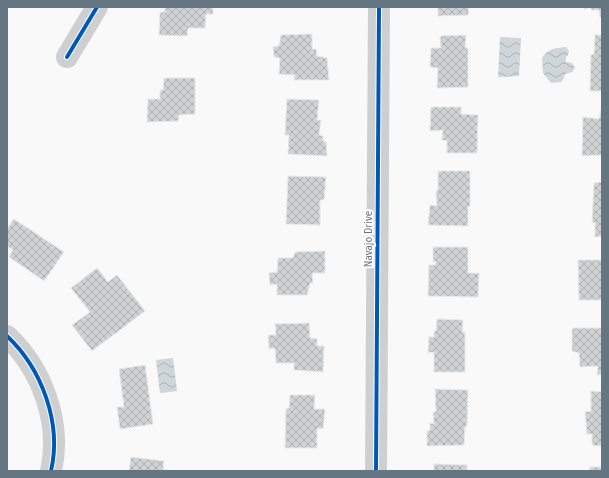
<svg xmlns="http://www.w3.org/2000/svg" width="609" height="478" font-family="'Fira Sans Condensed',sans-serif">
<style>
.water{fill:url(#water-waves)}
.building{fill:url(#building-cross-hatch);stroke:#e8e8e8}
.lines{fill:none;stroke-linecap:round;stroke-linejoin:round}
.street{stroke:#cecfd0;stroke-width:22}
.cycleway-casing{stroke:#fff;stroke-width:6}
.cycleway{stroke:#0057b8;stroke-width:4}
.labels{text-anchor:middle;stroke-width:4;stroke-linejoin:round;paint-order:stroke}
.street-label{font-size:11px;fill:#657683;stroke:#fff}
</style>
<defs>
<pattern id="water-waves" width="16" height="10" patternUnits="userSpaceOnUse"><rect width="16" height="10" fill="#ced6d9"/><path d="M0 5q4-4 8 0t8 0" fill="none" stroke="#abb2b5"/></pattern>
<pattern id="building-cross-hatch" width="8" height="8" patternUnits="userSpaceOnUse"><rect width="8" height="8" fill="#d0d2d3"/><path d="M0 0l8 8M0 8l8-8" fill="none" stroke="#acafb1"/></pattern>
</defs>
<rect width="100%" height="100%" fill="#f9f9f9"/>
<g class="water">
<path d="M 500,37 L 521,38 L 519,76 L 498,77 Z"/>
<path d="M 566,47 L 569,51 L 568,55 L 566,57 L 566,62 L 572,63 L 575,68 L 572,72 L 565,74 L 564,78 L 561,82 L 551,83 L 543,73 L 542,58 C 550,47 554,49 566,47 Z"/>
<path d="M 173,358 L 177,391 L 160,393 L 156,360 Z"/>
</g>
<g class="building">
<path d="M 165,7 L 213,7 L 213,14 L 206,14 L 205,28 L 188,28 L 187,36 L 159,35 L 160,12 L 165,12 Z"/>
<path d="M 438,7 L 469,7 L 468,15 L 438,16 Z"/>
<path d="M 584,7 L 602,7 L 602,17 L 600,17 L 599,10 L 591,10 L 591,7 L 584,9 Z"/>
<path d="M 312,34 L 312,49 L 316,49 L 317,56 L 327,58 L 329,80 L 294,80 L 295,75 L 279,74 L 280,58 L 274,57 L 273,47 L 279,46 L 281,35 Z"/>
<path d="M 466,35 L 465,48 L 468,48 L 468,87 L 437,88 L 438,68 L 430,67 L 431,48 L 441,48 L 440,36 Z"/>
<path d="M 595,35 L 602,35 L 602,91 L 590,91 L 591,55 L 594,54 Z"/>
<path d="M 164,78 L 195,78 L 195,114 L 179,115 L 178,121 L 147,122 L 148,99 L 160,99 L 160,90 L 163,90 Z"/>
<path d="M 287,99 L 319,100 L 317,120 L 321,120 L 319,135 L 323,136 L 323,141 L 326,142 L 327,156 L 288,154 L 289,135 L 285,135 Z"/>
<path d="M 431,107 L 461,107 L 461,114 L 478,115 L 477,153 L 447,153 L 447,141 L 442,140 L 443,130 L 430,131 Z"/>
<path d="M 601,110 L 602,110 L 602,155 L 582,156 L 583,117 L 599,119 Z"/>
<path d="M 438,171 L 470,171 L 470,206 L 468,207 L 468,226 L 428,225 L 430,205 L 437,206 L 436,191 L 438,190 Z"/>
<path d="M 288,176 L 326,177 L 324,200 L 320,200 L 320,225 L 286,224 Z"/>
<path d="M 602,182 L 602,236 L 595,237 L 595,223 L 592,222 L 594,183 Z"/>
<path d="M 14,219 L 64,252 L 44,281 L 9,257 L 13,250 L 7,246 L 7,229 Z"/>
<path d="M 433,247 L 468,247 L 468,273 L 479,273 L 478,297 L 428,296 L 429,265 L 435,265 L 436,261 L 433,262 Z"/>
<path d="M 325,251 L 325,273 L 312,273 L 313,283 L 310,283 L 307,295 L 277,295 L 277,284 L 270,285 L 269,273 L 277,272 L 278,258 L 293,258 L 295,252 Z"/>
<path d="M 578,260 L 602,260 L 602,300 L 579,300 Z"/>
<path d="M 97,268 L 108,282 L 117,275 L 145,311 L 92,351 L 72,325 L 90,312 L 71,288 Z"/>
<path d="M 437,319 L 463,320 L 462,332 L 465,332 L 465,372 L 434,372 L 434,352 L 428,353 L 429,337 L 434,337 L 434,332 L 436,331 Z"/>
<path d="M 309,323 L 310,338 L 317,339 L 317,346 L 324,346 L 323,372 L 294,370 L 294,363 L 276,363 L 275,348 L 269,349 L 268,335 L 276,335 L 275,324 Z"/>
<path d="M 572,328 L 602,328 L 602,374 L 597,375 L 598,366 L 580,367 L 579,353 L 572,351 Z"/>
<path d="M 145,365 L 153,424 L 120,429 L 117,407 L 124,407 L 119,369 Z"/>
<path d="M 435,389 L 468,390 L 467,426 L 465,427 L 464,445 L 427,446 L 427,431 L 430,430 L 430,423 L 434,424 L 433,412 L 436,412 Z"/>
<path d="M 591,391 L 602,392 L 602,446 L 592,445 L 592,434 L 587,434 L 585,412 L 591,411 Z"/>
<path d="M 290,395 L 315,395 L 314,409 L 325,409 L 323,429 L 317,428 L 317,448 L 285,448 L 286,409 L 289,408 Z"/>
<path d="M 131,457 L 164,461 L 163,471 L 129,471 Z"/>
<path d="M 434,464 L 467,465 L 467,471 L 434,471 Z"/>
<path d="M 590,467 L 602,467 L 602,471 L 589,471 Z"/>
</g>
<g class="lines">
<g class="street">
<path d="M 67,57 L 97,7"/>
<path d="M 7,336 C 42,369 62,423 51,471"/>
<path d="M 376,471 L 379,7"/>
</g>
<g class="cycleway-casing">
<g id="cycleway">
<path d="M 67,57 L 97,7"/>
<path d="M 7,336 C 42,369 62,423 51,471"/>
<path d="M 376,471 L 379,7"/>
</g>
</g>
<use href="#cycleway" class="cycleway"/>
</g>
<g class="labels">
<g class="street-label">
<text transform="translate(368 239) rotate(-90)" y="4">Navajo Drive</text>
</g>
</g>
<rect width="609" height="478" fill="none" stroke="#657683" stroke-width="16"/>
</svg>
